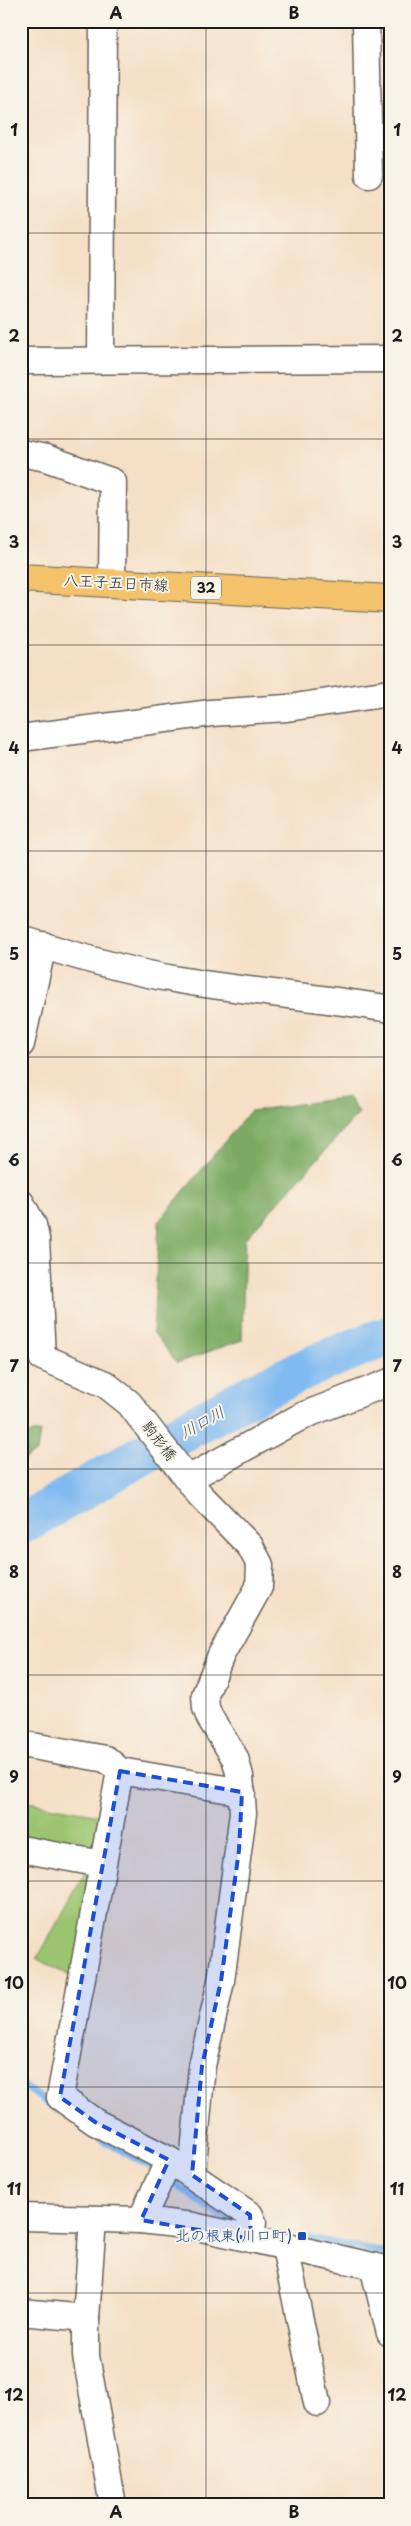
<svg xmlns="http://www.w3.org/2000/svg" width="411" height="2526" font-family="'Playpen Sans','Klee One',sans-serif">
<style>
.green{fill:#9bc470;stroke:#5c7046}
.forest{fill:#7caa62;stroke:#4c633f}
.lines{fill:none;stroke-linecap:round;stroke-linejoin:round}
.stream{stroke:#80baf1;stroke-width:7}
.river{stroke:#80baf1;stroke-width:41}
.minor-casing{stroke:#686158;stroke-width:29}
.primary-casing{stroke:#686158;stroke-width:30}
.minor{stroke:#fff;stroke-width:26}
.primary{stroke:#f3c26a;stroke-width:28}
.marked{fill:#1d4ed8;fill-opacity:0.2;stroke:#1d4ed8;stroke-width:4;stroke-dasharray:10 6;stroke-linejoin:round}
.grid{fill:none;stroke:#1c1c1c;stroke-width:1;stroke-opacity:0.55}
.transit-dot{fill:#1a4fb4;stroke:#f7f3e8;stroke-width:2}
.labels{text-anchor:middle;stroke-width:4;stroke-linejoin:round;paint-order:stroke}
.shield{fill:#f7f3e8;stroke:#5e5c59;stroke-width:1}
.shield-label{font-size:14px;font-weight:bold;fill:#1c1c1c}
.street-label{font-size:15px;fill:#1c1c1c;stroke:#f7f3e8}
.transit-label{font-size:15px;fill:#164399;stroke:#f7f3e8;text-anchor:end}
.water-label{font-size:16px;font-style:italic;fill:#3f5367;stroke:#f7f3e8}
.neatline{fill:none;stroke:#1c1c1c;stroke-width:2}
.grid-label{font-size:16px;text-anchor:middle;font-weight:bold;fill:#1c1c1c}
</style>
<rect width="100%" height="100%" fill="#f7f3e8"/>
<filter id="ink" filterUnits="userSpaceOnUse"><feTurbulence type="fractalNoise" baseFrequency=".02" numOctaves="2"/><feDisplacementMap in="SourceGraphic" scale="10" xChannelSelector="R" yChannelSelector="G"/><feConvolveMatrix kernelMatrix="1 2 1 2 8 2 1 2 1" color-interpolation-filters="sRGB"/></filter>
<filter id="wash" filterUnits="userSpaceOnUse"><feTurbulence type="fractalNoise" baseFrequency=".0096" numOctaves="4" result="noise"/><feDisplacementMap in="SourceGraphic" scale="20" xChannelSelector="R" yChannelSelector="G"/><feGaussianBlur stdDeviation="1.12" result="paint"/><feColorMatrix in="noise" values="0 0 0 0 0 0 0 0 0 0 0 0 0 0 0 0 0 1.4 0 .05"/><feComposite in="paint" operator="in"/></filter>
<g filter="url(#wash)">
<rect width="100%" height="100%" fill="#f5e0c7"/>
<path class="green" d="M 21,1801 L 111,1817 L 82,1982 L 37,1959 L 91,1862 L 21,1849 Z"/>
<g class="forest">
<path d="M 348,1097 L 359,1113 L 245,1239 L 242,1340 L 177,1363 L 153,1332 L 159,1221 L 250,1111 Z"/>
<path d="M 40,1432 L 37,1452 L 21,1461 L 21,1435 Z"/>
</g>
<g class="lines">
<g class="stream">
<path d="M 21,2084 L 57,2110"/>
<path d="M 82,2128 L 157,2171"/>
<path d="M 166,2177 L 219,2216 L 233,2219"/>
<path d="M 307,2238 L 390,2254"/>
</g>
<path class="river" d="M 21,1524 C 142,1458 258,1379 390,1336"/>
</g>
</g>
<g filter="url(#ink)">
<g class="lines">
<g class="minor-casing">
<g id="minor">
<path d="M 366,21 L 369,175"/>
<path d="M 101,360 L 103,21"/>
<path d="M 21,361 L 390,359"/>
<path d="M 21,453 L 46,458 L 113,482 L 112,583"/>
<path d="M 21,738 L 211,713 L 287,708 L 390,693"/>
<path d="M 21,939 C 73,955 126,971 179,980 C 249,992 320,997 390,1009"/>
<path d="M 21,1044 L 43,945"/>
<path d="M 21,1203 L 33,1225 L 36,1239 L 42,1357 L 105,1384 L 129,1403 L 200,1495 L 250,1546 L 260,1565 L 259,1587 L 221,1655 L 205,1695 L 206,1708 L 210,1718 L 235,1758 L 240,1776 L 243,1813 L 221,1981 L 202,2066 L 192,2175"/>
<path d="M 188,1479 L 302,1416 L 390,1382"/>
<path d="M 21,1744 L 106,1759 L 120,1771 L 242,1792"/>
<path d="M 120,1771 L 60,2097 L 95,2122 L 169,2160 L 250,2215 L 253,2222 L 251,2239"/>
<path d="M 21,1849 L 102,1864"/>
<path d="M 21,2217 L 141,2220 L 193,2226 L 390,2270"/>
<path d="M 93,2219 L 86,2318 L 86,2356 L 113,2505"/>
<path d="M 141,2220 L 169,2160"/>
<path d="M 285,2247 L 317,2403"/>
<path d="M 373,2266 L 390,2333"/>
<path d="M 21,2312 L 86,2318"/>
</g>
</g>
<g class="primary-casing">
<path id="primary" d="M 21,578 L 390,599"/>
</g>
<use href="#minor" class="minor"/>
<use href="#primary" class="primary"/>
</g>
</g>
<path class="marked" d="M 120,1771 L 242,1792 L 239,1850 L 221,1981 L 202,2066 L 192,2175 L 250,2215 L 251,2239 L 141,2220 L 169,2160 L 95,2122 L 60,2097 Z"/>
<path class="grid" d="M 206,21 L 206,2505M 21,233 L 390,233M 21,439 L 390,439M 21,645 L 390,645M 21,851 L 390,851M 21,1057 L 390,1057M 21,1263 L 390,1263M 21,1469 L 390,1469M 21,1675 L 390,1675M 21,1881 L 390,1881M 21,2087 L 390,2087M 21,2293 L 390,2293"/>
<rect class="transit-dot" x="297" y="2231" width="10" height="10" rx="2.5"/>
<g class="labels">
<rect class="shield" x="191" y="576.5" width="30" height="23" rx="4"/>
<g class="shield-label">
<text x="206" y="593">32</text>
</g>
<g class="street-label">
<text transform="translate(116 583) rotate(3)" y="5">八王子五日市線</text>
<text transform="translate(159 1441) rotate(52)" y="5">駒形橋</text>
</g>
<g class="transit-label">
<text x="292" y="2241">北の根東(川口町)</text>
</g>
<g class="water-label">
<text transform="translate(202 1422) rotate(-29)" y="6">川口川</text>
</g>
</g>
<rect width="411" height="2526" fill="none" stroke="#f7f3e8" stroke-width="55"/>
<rect x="28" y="28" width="356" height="2470" class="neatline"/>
<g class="grid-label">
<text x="116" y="19">A</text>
<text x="294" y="19">B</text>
<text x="14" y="136">1</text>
<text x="397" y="136">1</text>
<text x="14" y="342">2</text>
<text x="397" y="342">2</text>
<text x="14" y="548">3</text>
<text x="397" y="548">3</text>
<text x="14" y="754">4</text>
<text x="397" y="754">4</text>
<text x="14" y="960">5</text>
<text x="397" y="960">5</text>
<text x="14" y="1166">6</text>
<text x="397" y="1166">6</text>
<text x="14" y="1372">7</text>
<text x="397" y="1372">7</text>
<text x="14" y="1578">8</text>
<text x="397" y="1578">8</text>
<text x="14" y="1783">9</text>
<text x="397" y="1783">9</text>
<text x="14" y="1989">10</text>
<text x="397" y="1989">10</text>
<text x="14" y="2195">11</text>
<text x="397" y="2195">11</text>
<text x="14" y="2401">12</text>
<text x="397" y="2401">12</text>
<text x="116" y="2518">A</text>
<text x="294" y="2518">B</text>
</g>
</svg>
